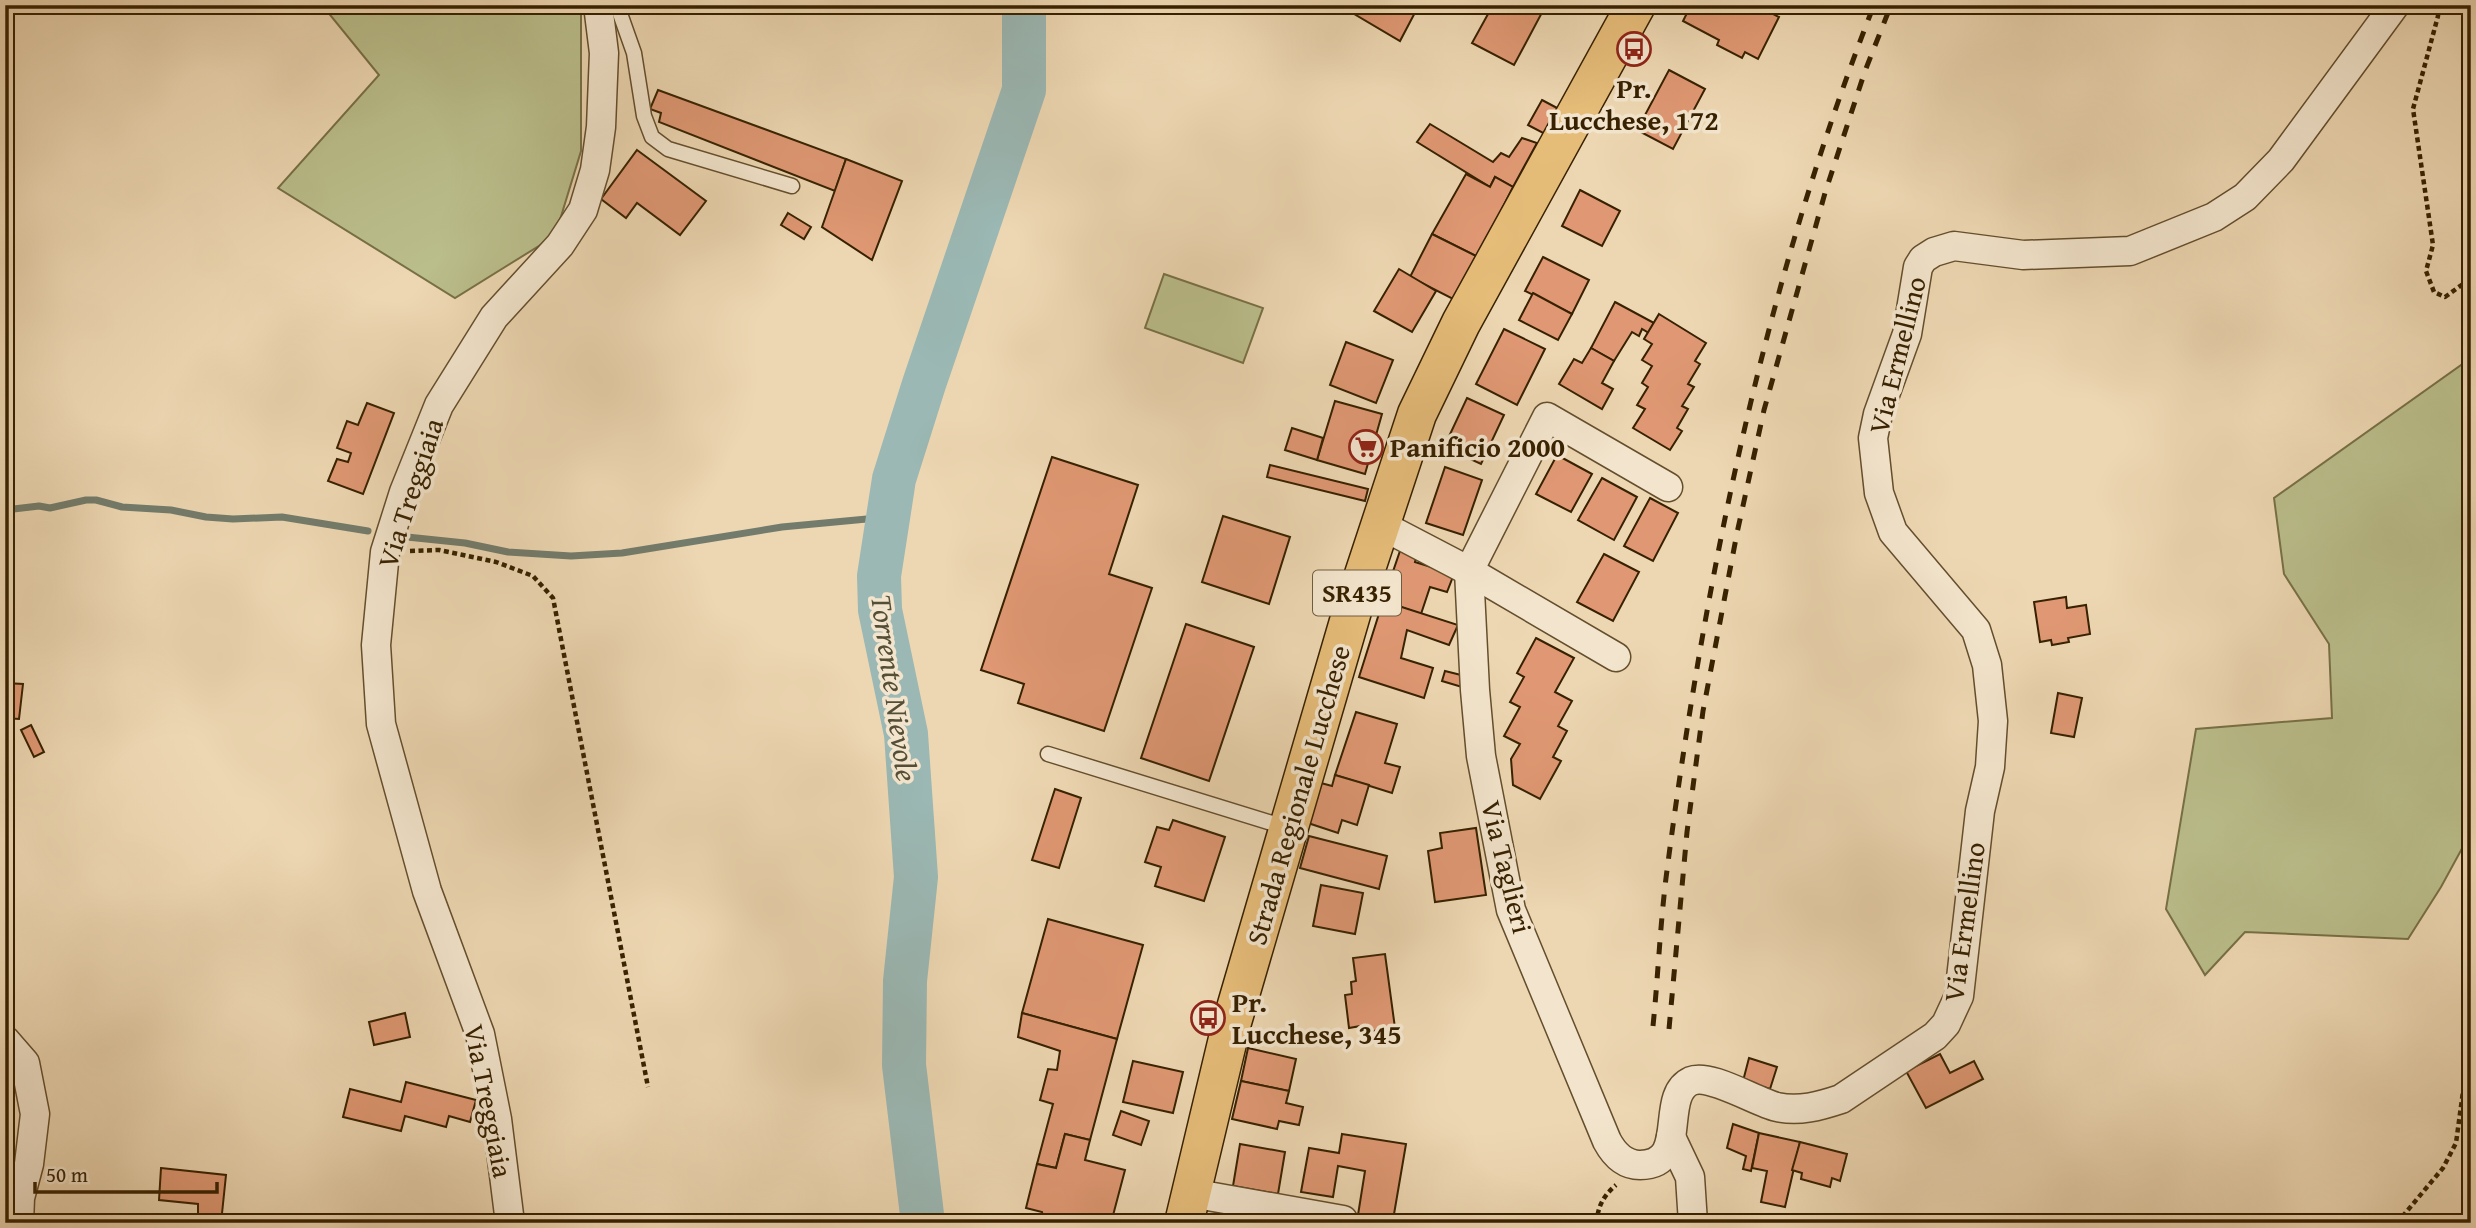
<svg xmlns="http://www.w3.org/2000/svg" width="2476" height="1228" font-family="'Gentium Book Plus',serif">
<style>
.green{fill:#babe8b;stroke:#787046;stroke-width:2}
.lines{fill:none;stroke-linecap:round;stroke-linejoin:round}
.stream{stroke:#737c6c;stroke-width:7}
.river{stroke:#9bb8b4;stroke-width:44}
.building{fill:#df9873;stroke:#372100;stroke-width:2}
.service-casing{stroke:#644e2c;stroke-width:17}
.minor-casing{stroke:#644e2c;stroke-width:31}
.primary-casing{stroke:#372100;stroke-width:41}
.path{stroke:#372100;stroke-width:4.5;stroke-dasharray:5 3.5;stroke-linecap:butt}
.service{stroke:#f3e5cd;stroke-width:14}
.minor{stroke:#f3e5cd;stroke-width:28}
.primary{stroke:#e6bc79;stroke-width:38}
.rail{stroke:#372100;stroke-width:5;stroke-dasharray:12 12;stroke-linecap:butt}
.labels{text-anchor:middle;stroke-width:7;stroke-linejoin:round;paint-order:stroke}
.shield{fill:#f3e5cd;stroke:#6f5c3e;stroke-width:2}
.shield-label{font-size:26px;font-weight:bold;fill:#372100}
.poi-label{font-size:28px;font-weight:bold;fill:#372100;stroke:#f3e5cd;text-anchor:start}
.street-label{font-size:28px;fill:#372100;stroke:#f3e5cd}
.water-label{font-size:30px;font-style:italic;fill:#554e36;stroke:#f3e5cd}
</style>
<rect width="100%" height="100%" fill="#edd7b2"/>
<filter id="stains"><feTurbulence type="fractalNoise" baseFrequency=".00286" numOctaves="4"/><feColorMatrix values="0 0 0 0 .2 0 0 0 0 .09 0 0 0 0 .02 0 0 0 .5 -.17"/></filter>
<radialGradient id="worn" r=".72"><stop offset=".6" stop-color="#630" stop-opacity="0"/><stop offset="1" stop-color="#630" stop-opacity=".3"/></radialGradient>
<g class="green">
<path d="M 322,5 L 581,5 L 581,151 L 555,236 L 455,298 L 278,188 L 379,75 Z"/>
<path d="M 1164,274 L 1263,308 L 1243,363 L 1145,328 Z"/>
<path d="M 2471,358 L 2471,832 L 2441,887 L 2408,939 L 2245,932 L 2205,975 L 2166,909 L 2196,729 L 2332,718 L 2329,644 L 2284,574 L 2274,498 Z"/>
</g>
<g class="lines">
<g class="stream">
<path d="M 5,510 L 39,506 L 50,508 L 86,500 L 96,500 L 122,507 L 171,510 L 206,517 L 233,519 L 282,517 L 368,531"/>
<path d="M 407,537 L 465,543 L 508,552 L 571,556 L 622,553 L 782,527 L 888,517"/>
</g>
<path class="river" d="M 923,1223 L 904,1065 L 905,981 L 916,877 L 906,734 L 880,610 L 879,576 L 894,479 L 924,384 L 1024,90 L 1024,5"/>
</g>
<g class="building">
<path d="M 1339,5 L 1419,5 L 1400,41 Z"/>
<path d="M 1493,5 L 1546,5 L 1514,65 L 1472,43 Z"/>
<path d="M 1691,5 L 1756,5 L 1779,17 L 1758,59 L 1745,52 L 1742,58 L 1717,45 L 1719,40 L 1683,21 Z"/>
<path d="M 1669,70 L 1705,89 L 1673,149 L 1637,130 Z"/>
<path d="M 658,90 L 846,159 L 835,191 L 659,122 L 661,113 L 650,109 Z"/>
<path d="M 1542,100 L 1559,109 L 1545,134 L 1528,125 Z"/>
<path d="M 1430,124 L 1493,162 L 1501,153 L 1509,157 L 1522,138 L 1537,143 L 1513,187 L 1495,177 L 1490,187 L 1417,142 Z"/>
<path d="M 637,150 L 706,201 L 680,235 L 637,203 L 626,218 L 601,199 Z"/>
<path d="M 846,159 L 902,181 L 872,260 L 822,227 Z"/>
<path d="M 1466,174 L 1490,187 L 1495,177 L 1513,187 L 1478,257 L 1432,234 Z"/>
<path d="M 1580,190 L 1620,211 L 1602,246 L 1562,226 Z"/>
<path d="M 788,213 L 811,227 L 804,239 L 781,225 Z"/>
<path d="M 1432,234 L 1478,257 L 1455,300 L 1410,277 Z"/>
<path d="M 1543,257 L 1589,280 L 1572,314 L 1525,291 Z"/>
<path d="M 1399,269 L 1436,291 L 1412,332 L 1374,311 Z"/>
<path d="M 1533,293 L 1572,314 L 1558,340 L 1519,320 Z"/>
<path d="M 1615,302 L 1654,323 L 1649,333 L 1642,329 L 1639,336 L 1632,332 L 1614,361 L 1591,348 Z"/>
<path d="M 1659,314 L 1706,343 L 1695,361 L 1700,364 L 1688,384 L 1694,387 L 1682,406 L 1688,409 L 1677,428 L 1682,431 L 1670,450 L 1633,428 L 1645,409 L 1637,405 L 1648,387 L 1642,383 L 1652,366 L 1642,360 L 1652,344 L 1644,339 Z"/>
<path d="M 1504,329 L 1545,349 L 1517,405 L 1476,384 Z"/>
<path d="M 1346,342 L 1393,360 L 1376,403 L 1330,385 Z"/>
<path d="M 1591,348 L 1614,361 L 1602,383 L 1613,389 L 1602,409 L 1559,384 L 1574,359 L 1582,363 Z"/>
<path d="M 1467,398 L 1504,415 L 1481,464 L 1444,447 Z"/>
<path d="M 1335,401 L 1382,414 L 1365,474 L 1317,460 Z"/>
<path d="M 367,403 L 394,413 L 363,494 L 328,481 L 337,459 L 348,462 L 351,453 L 337,448 L 347,421 L 358,425 Z"/>
<path d="M 1292,428 L 1323,438 L 1317,460 L 1285,450 Z"/>
<path d="M 1557,455 L 1592,474 L 1571,512 L 1536,494 Z"/>
<path d="M 1052,457 L 1138,485 L 1109,574 L 1152,588 L 1104,731 L 1018,703 L 1024,684 L 981,670 Z"/>
<path d="M 1270,465 L 1368,489 L 1365,501 L 1267,477 Z"/>
<path d="M 1445,467 L 1482,480 L 1463,535 L 1426,523 Z"/>
<path d="M 1602,478 L 1637,497 L 1614,540 L 1578,520 Z"/>
<path d="M 1650,498 L 1678,513 L 1653,561 L 1624,546 Z"/>
<path d="M 1223,516 L 1290,537 L 1269,604 L 1202,582 Z"/>
<path d="M 1402,545 L 1417,554 L 1415,562 L 1454,574 L 1447,592 L 1430,587 L 1421,614 L 1383,601 Z"/>
<path d="M 1604,554 L 1639,572 L 1613,621 L 1577,602 Z"/>
<path d="M 2066,597 L 2067,608 L 2086,605 L 2090,634 L 2068,638 L 2069,642 L 2052,645 L 2051,640 L 2040,642 L 2034,602 Z"/>
<path d="M 1383,601 L 1458,625 L 1449,645 L 1407,630 L 1401,658 L 1433,668 L 1424,698 L 1359,677 Z"/>
<path d="M 1186,624 L 1254,647 L 1209,781 L 1141,758 Z"/>
<path d="M 1536,638 L 1574,658 L 1555,692 L 1572,701 L 1558,726 L 1567,731 L 1553,757 L 1561,761 L 1540,799 L 1513,785 L 1511,759 L 1520,744 L 1504,736 L 1520,707 L 1510,702 L 1524,677 L 1517,673 Z"/>
<path d="M 1445,671 L 1465,676 L 1462,687 L 1442,681 Z"/>
<path d="M 5,683 L 23,684 L 19,719 L 5,718 Z"/>
<path d="M 2058,693 L 2082,698 L 2074,737 L 2051,733 Z"/>
<path d="M 1356,712 L 1397,724 L 1385,763 L 1400,767 L 1392,793 L 1335,775 Z"/>
<path d="M 31,725 L 44,752 L 34,757 L 21,730 Z"/>
<path d="M 1335,775 L 1369,785 L 1357,825 L 1342,820 L 1338,833 L 1308,823 L 1321,783 L 1332,786 Z"/>
<path d="M 1055,789 L 1081,798 L 1059,868 L 1032,860 Z"/>
<path d="M 1173,820 L 1225,837 L 1204,901 L 1155,886 L 1161,867 L 1145,862 L 1157,827 L 1169,830 Z"/>
<path d="M 1476,828 L 1486,895 L 1435,902 L 1428,851 L 1442,848 L 1440,833 Z"/>
<path d="M 1309,836 L 1387,856 L 1379,889 L 1300,868 Z"/>
<path d="M 1321,885 L 1363,893 L 1355,934 L 1313,926 Z"/>
<path d="M 1048,919 L 1143,945 L 1117,1039 L 1022,1013 Z"/>
<path d="M 1385,954 L 1395,1028 L 1366,1032 L 1366,1025 L 1349,1028 L 1345,995 L 1352,994 L 1351,982 L 1356,981 L 1353,958 Z"/>
<path d="M 405,1013 L 410,1037 L 374,1045 L 369,1022 Z"/>
<path d="M 1022,1013 L 1117,1039 L 1090,1140 L 1065,1134 L 1056,1168 L 1037,1164 L 1053,1104 L 1040,1100 L 1048,1069 L 1057,1070 L 1060,1051 L 1018,1037 Z"/>
<path d="M 1248,1048 L 1296,1059 L 1289,1091 L 1241,1081 Z"/>
<path d="M 1940,1054 L 1950,1073 L 1974,1061 L 1983,1079 L 1926,1108 L 1906,1071 Z"/>
<path d="M 1749,1058 L 1777,1067 L 1770,1089 L 1743,1081 Z"/>
<path d="M 1133,1061 L 1183,1072 L 1173,1113 L 1123,1102 Z"/>
<path d="M 1241,1081 L 1289,1091 L 1286,1103 L 1303,1107 L 1299,1125 L 1279,1121 L 1277,1129 L 1232,1119 Z"/>
<path d="M 406,1082 L 476,1100 L 470,1122 L 449,1116 L 446,1127 L 405,1116 L 401,1131 L 343,1117 L 350,1089 L 401,1102 Z"/>
<path d="M 1121,1111 L 1149,1121 L 1141,1145 L 1113,1135 Z"/>
<path d="M 1733,1124 L 1759,1133 L 1751,1171 L 1743,1169 L 1746,1156 L 1727,1148 Z"/>
<path d="M 1759,1133 L 1800,1142 L 1785,1207 L 1761,1202 L 1767,1171 L 1752,1168 Z"/>
<path d="M 1065,1134 L 1090,1140 L 1085,1160 L 1125,1170 L 1111,1223 L 1044,1223 L 1042,1212 L 1026,1208 L 1037,1164 L 1056,1168 Z"/>
<path d="M 1342,1134 L 1406,1144 L 1393,1220 L 1358,1215 L 1365,1171 L 1338,1166 L 1333,1197 L 1301,1192 L 1309,1148 L 1339,1153 Z"/>
<path d="M 1800,1142 L 1847,1154 L 1840,1181 L 1832,1178 L 1830,1187 L 1801,1179 L 1802,1173 L 1792,1170 Z"/>
<path d="M 1240,1144 L 1285,1152 L 1278,1194 L 1233,1186 Z"/>
<path d="M 161,1168 L 226,1175 L 221,1223 L 206,1223 L 205,1214 L 198,1214 L 198,1204 L 159,1200 Z"/>
<path d="M 1216,1214 L 1255,1221 L 1255,1223 L 1215,1223 Z"/>
<path d="M 1358,1215 L 1414,1223 L 1357,1223 Z"/>
</g>
<g class="lines">
<g class="service-casing">
<g id="service">
<path d="M 617,5 L 634,53 L 644,116 L 652,137 L 668,149 L 792,186"/>
<path d="M 1048,754 L 1288,828"/>
</g>
</g>
<g class="minor-casing">
<g id="minor">
<path d="M 1668,487 L 1547,417 L 1469,571 L 1475,690 L 1481,756 L 1511,910 L 1607,1141 C 1614,1154 1624,1165 1640,1165 C 1691,1165 1658,1096 1691,1081 C 1710,1073 1756,1102 1777,1107 C 1799,1112 1820,1106 1841,1099 L 1935,1036 L 1946,1024 L 1959,996 L 1980,811 L 1990,767 L 1993,721 L 1987,665 L 1976,630 L 1893,532 L 1879,493 L 1873,438 L 1878,414 L 1907,334 L 1918,267 L 1923,259 L 1934,252 L 1954,246 L 2023,255 L 2130,251 L 2214,217 L 2245,197 L 2281,160 L 2395,5"/>
<path d="M 1379,524 L 1469,571 L 1616,657"/>
<path d="M 5,1040 L 25,1063 L 35,1114 L 29,1164 L 20,1198 L 19,1223"/>
<path d="M 1671,1137 L 1690,1177 L 1693,1223"/>
<path d="M 1191,1193 L 1343,1220 L 1343,1223"/>
<path d="M 510,1223 L 497,1119 L 480,1034 L 427,891 L 381,724 L 376,645 L 385,552 L 404,492 L 439,405 L 494,317 L 560,245 L 583,210 L 595,170 L 601,127 L 604,53 L 598,5"/>
</g>
</g>
<g class="primary-casing">
<path id="primary" d="M 1184,1223 L 1232,1022 L 1352,611 L 1417,414 L 1461,323 L 1636,5"/>
</g>
<g class="path">
<path d="M 2438,5 L 2438,16 L 2413,109 L 2433,245 L 2426,271 L 2434,292 L 2445,297 L 2463,284 L 2471,251"/>
<path d="M 410,551 L 439,550 L 496,562 L 533,576 L 553,598 L 648,1087"/>
<path d="M 1597,1223 C 1597,1207 1604,1195 1616,1185"/>
<path d="M 2397,1223 L 2443,1168 L 2456,1143 L 2471,1033"/>
</g>
<use href="#service" class="service"/>
<use href="#minor" class="minor"/>
<use href="#primary" class="primary"/>
<g class="rail">
<path d="M 1653,1026 C 1658,977 1660,927 1666,878 C 1704,582 1764,285 1874,5"/>
<path d="M 1669,1029 L 1687,832 L 1703,711 L 1737,533 L 1764,410 L 1825,193 L 1865,71 L 1891,5"/>
<path d="M 1646,1213 L 1646,1223"/>
<path d="M 1662,1213 L 1662,1223"/>
</g>
</g>
<defs>
<g id="bus-ring" transform="scale(1.75)"><circle r="9.5" fill="#f3e5cd" stroke="#8f2418" stroke-width="1.5"/><path d="M-5-6H5V4H4V6H2V4H-2V6H-4V4H-5ZM-3.5-4V0h7V-4ZM-3.5 1.2v1.5H-2V1.2ZM2 1.2v1.5H3.5V1.2Z" fill="#8f2418"/></g>
<g id="supermarket-ring" transform="scale(1.75)"><circle r="9.5" fill="#f3e5cd" stroke="#8f2418" stroke-width="1.5"/><path d="M-6-5.5h2.5l.6 2H6L4.5 2H-2.5L-4.4-4H-6ZM-1.5 3.2a1.3 1.3 0 1 0 .1 0ZM3 3.2a1.3 1.3 0 1 0 .1 0Z" fill="#8f2418"/></g>
</defs>
<g fill-rule="evenodd">
<use href="#bus-ring" x="1634" y="49"/>
<use href="#supermarket-ring" x="1366" y="447"/>
<use href="#bus-ring" x="1208" y="1018"/>
</g>
<g class="labels">
<rect class="shield" x="1313" y="570.5" width="88" height="45" rx="5"/>
<g class="shield-label">
<text x="1357" y="602">SR435</text>
</g>
<g class="poi-label">
<text x="1634" y="98" text-anchor="middle">Pr.<tspan x="1634" dy="32">Lucchese, 172</tspan></text>
<text x="1390" y="457">Panificio 2000</text>
<text x="1232" y="1012">Pr.<tspan x="1232" dy="32">Lucchese, 345</tspan></text>
</g>
<g class="street-label">
<text transform="translate(1897 355) rotate(-76)" y="10">Via Ermellino</text>
<text transform="translate(410 493) rotate(-72)" y="10">Via Treggiaia</text>
<text transform="translate(1298 795) rotate(-74)" y="10">Strada Regionale Lucchese</text>
<text transform="translate(1507 867) rotate(76)" y="10">Via Taglieri</text>
<text transform="translate(1964 922) rotate(-82)" y="10">Via Ermellino</text>
<text transform="translate(489 1101) rotate(79)" y="10">Via Treggiaia</text>
</g>
<g class="water-label">
<text transform="translate(894 688) rotate(82)" y="10">Torrente Nievole</text>
</g>
</g>
<rect width="2476" height="1228" fill="none" stroke="#edd7b2" stroke-width="28"/>
<rect x="7" y="7" width="2462" height="1214" fill="none" stroke="#372100" stroke-width="3.5"/>
<rect x="14" y="14" width="2448" height="1200" fill="none" stroke="#372100" stroke-width="2"/>
<path d="M35 1182v10h182v-10" fill="none" stroke="#372100" stroke-width="3.5"/>
<text x="46" y="1182" font-size="21" fill="#372100" stroke="#f3e5cd" stroke-width="5" paint-order="stroke">50 m</text>
<rect width="100%" height="100%" filter="url(#stains)"/>
<rect width="100%" height="100%" fill="url(#worn)"/>
</svg>
